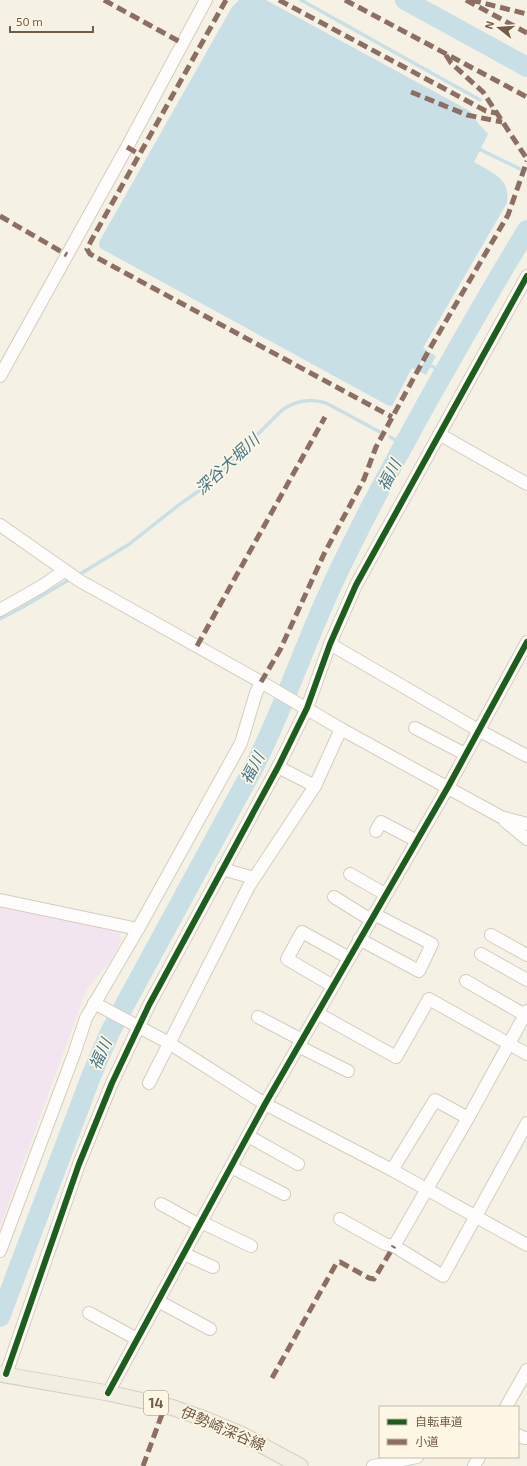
<svg xmlns="http://www.w3.org/2000/svg" width="527" height="1466" font-family="'Exo 2','Noto Sans JP',sans-serif">
<style>
.education{fill:#f3e5ef}
.water{fill:#c8e0e5}
.pier{fill:#f6f1e5}
.lines{fill:none;stroke-linecap:round;stroke-linejoin:round}
.stream{stroke:#c8e0e5;stroke-width:3.5}
.river{stroke:#c8e0e5;stroke-width:20}
.minor-casing{stroke:#d4ccc1;stroke-width:14}
.major-casing{stroke:#d5cdc3;stroke-width:17}
.minor{stroke:#fefdfb;stroke-width:12}
.major{stroke:#f2eee2;stroke-width:15}
.quiet{stroke:#8d6e63;stroke-width:5;stroke-dasharray:10 5;stroke-linecap:butt}
.cycleway-casing{stroke:#fff7e5;stroke-width:8}
.cycleway{stroke:#1b5e20;stroke-width:6}
.labels{text-anchor:middle;stroke-width:3.5;stroke-linejoin:round;paint-order:stroke}
.shield{fill:#fff7e5;stroke:#9c8a76;stroke-width:1}
.shield-label{font-size:14px;font-weight:bold;fill:#725b47}
.street-label{font-size:15px;fill:#725b47;stroke:#fff7e5}
.water-label{font-size:16px;font-style:italic;fill:#43788c;stroke:#fff7e5}
</style>
<rect width="100%" height="100%" fill="#f6f1e5"/>
<path class="education" d="M 0,903 L 119,931 L 122,939 L 112,959 L 86,991 L 0,1227 Z"/>
<path class="water" d="M 239,0 L 266,0 L 470,111 L 478,123 L 488,134 L 474,162 C 492,173 511,178 507,203 L 423,348 L 436,356 L 426,375 L 412,368 L 392,406 L 387,405 L 100,248 L 99,242 L 232,7 Z"/>
<path class="pier" d="M 428,350 L 430,351 L 418,373 L 416,371 Z"/>
<g class="lines">
<g class="stream">
<path d="M 301,0 L 480,100"/>
<path d="M 477,148 L 520,169"/>
<path d="M 427,364 L 444,372"/>
<path d="M 390,437 L 404,445"/>
<path d="M 80,574 L 128,545 L 180,504 L 206,486 L 281,411 C 295,400 310,398 326,403 L 380,432"/>
<path d="M 0,619 L 21,608 L 67,581"/>
</g>
<g class="river">
<path d="M 405,0 L 527,67"/>
<path d="M 0,1317 L 92,1074 L 110,1032 L 255,765 C 285,705 306,640 335,579 C 364,517 397,457 430,397 C 462,341 493,285 527,230"/>
</g>
<g class="minor-casing">
<g id="minor">
<path d="M 0,376 L 127,147 L 206,0"/>
<path d="M 439,434 L 527,484"/>
<path d="M 0,525 L 80,581 L 261,682 L 341,729 L 501,817 L 527,824"/>
<path d="M 0,610 L 42,586 L 64,571"/>
<path d="M 330,644 L 478,730 L 527,756"/>
<path d="M 415,728 L 465,754"/>
<path d="M 278,767 L 315,786"/>
<path d="M 505,821 L 527,839"/>
<path d="M 376,831 L 381,822 L 417,841"/>
<path d="M 222,869 L 254,878"/>
<path d="M 350,874 L 385,894"/>
<path d="M 334,897 L 371,920"/>
<path d="M 0,900 L 138,929"/>
<path d="M 491,935 L 527,955"/>
<path d="M 359,939 L 419,971 L 432,944 L 374,914"/>
<path d="M 481,954 L 527,980"/>
<path d="M 466,981 L 525,1015"/>
<path d="M 333,986 L 287,959 L 302,932 L 349,958"/>
<path d="M 94,1003 L 169,1043 L 265,1104 L 392,1170 L 527,1245"/>
<path d="M 317,1013 L 396,1057 L 429,999 L 527,1054"/>
<path d="M 258,1017 L 302,1040"/>
<path d="M 298,1046 L 348,1071"/>
<path d="M 149,1083 L 249,886 L 315,786 L 341,729"/>
<path d="M 248,1136 L 298,1164"/>
<path d="M 231,1167 L 284,1194"/>
<path d="M 392,1170 L 435,1100 L 468,1118"/>
<path d="M 161,1204 L 199,1225"/>
<path d="M 340,1219 L 385,1244 L 394,1246 L 443,1276 L 527,1123"/>
<path d="M 201,1222 L 251,1246"/>
<path d="M 394,1246 L 468,1118 L 527,1011"/>
<path d="M 0,1251 L 74,1054 L 86,1018 L 138,929 L 241,743 L 256,693 L 261,682"/>
<path d="M 184,1254 L 213,1267"/>
<path d="M 158,1301 L 210,1329"/>
<path d="M 89,1313 L 137,1339"/>
<path d="M 6,1374 L 79,1164 L 112,1083 L 149,1005 L 278,767 L 307,708 L 330,644 L 356,585 L 527,276"/>
<path d="M 108,1393 L 265,1104 L 448,787 L 527,642"/>
<path d="M 506,1407 L 527,1370"/>
<path d="M 518,1435 L 524,1438 L 527,1438"/>
<path d="M 373,1466 L 417,1457"/>
<path d="M 474,1466 L 479,1457"/>
</g>
</g>
<g class="major-casing">
<path id="major" d="M 0,1374 L 108,1393 L 171,1407 L 205,1419 L 241,1434 L 300,1466"/>
</g>
<use href="#minor" class="minor"/>
<use href="#major" class="major"/>
<g class="quiet">
<path d="M 104,0 L 182,43"/>
<path d="M 226,0 L 91,241 L 87,249 L 90,254 L 392,417"/>
<path d="M 279,0 L 486,111 L 496,113"/>
<path d="M 345,0 L 527,97"/>
<path d="M 466,0 L 527,33"/>
<path d="M 471,0 L 527,14"/>
<path d="M 446,55 L 451,63 L 483,92 L 527,159"/>
<path d="M 411,92 L 467,115 L 502,122"/>
<path d="M 127,147 L 139,154"/>
<path d="M 0,216 L 67,255"/>
<path d="M 197,646 L 325,417"/>
<path d="M 261,682 L 280,650 L 324,554 L 364,479 L 376,447 L 429,350 L 508,215 L 527,161"/>
<path d="M 272,1378 L 336,1264 L 340,1262 L 369,1278 L 374,1279 L 394,1246"/>
<path d="M 143,1466 L 165,1406"/>
</g>
<g class="cycleway-casing">
<g id="cycleway">
<path d="M 6,1374 L 79,1164 L 112,1083 L 149,1005 L 278,767 L 307,708 L 330,644 L 356,585 L 527,276"/>
<path d="M 108,1393 L 265,1104 L 448,787 L 527,642"/>
</g>
</g>
<use href="#cycleway" class="cycleway"/>
</g>
<g class="labels">
<rect class="shield" x="144" y="1391" width="24" height="24" rx="3"/>
<g class="shield-label">
<text x="156" y="1408">14</text>
</g>
<g class="street-label">
<text transform="translate(223 1429) rotate(23)" y="5">伊勢崎深谷線</text>
</g>
<g class="water-label">
<text transform="translate(227 464) rotate(-43)" y="6">深谷大堀川</text>
<text transform="translate(389 475) rotate(-63)" y="6">福川</text>
<text transform="translate(252 768) rotate(-62)" y="6">福川</text>
<text transform="translate(100 1054) rotate(-66)" y="6">福川</text>
</g>
</g>
<rect x="379" y="1406" width="140" height="52" fill="#fff7e5" stroke="#c7b9a6"/>
<rect x="387" y="1419" width="20" height="6" fill="#1b5e20" stroke="#c7b9a6"/>
<text x="415" y="1426" font-size="12" fill="#725b47">自転車道</text>
<rect x="387" y="1439" width="20" height="6" fill="#8d6e63" stroke="#c7b9a6"/>
<text x="415" y="1446" font-size="12" fill="#725b47">小道</text>
<g transform="translate(499 28) rotate(287)" stroke="#fff7e5" stroke-width="3" paint-order="stroke">
<path d="M0-3L7 15L0 10L-7 15Z" fill="#725b47"/>
<text y="-6" font-size="11" font-weight="bold" text-anchor="middle" fill="#725b47">N</text>
</g>
<path d="M10 26v6h83v-6" fill="none" stroke="#725b47" stroke-width="2"/>
<text x="16" y="26" font-size="12" fill="#725b47" stroke="#fff7e5" stroke-width="3" paint-order="stroke">50 m</text>
</svg>
